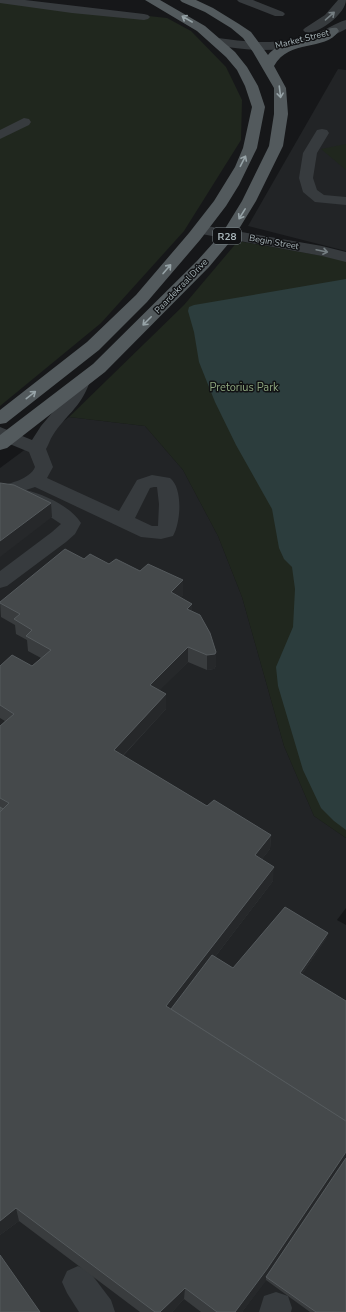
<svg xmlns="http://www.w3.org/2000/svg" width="346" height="1312" font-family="'Nunito Sans',sans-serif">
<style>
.built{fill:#222426}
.green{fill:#20271e}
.water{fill:#2c3d3d}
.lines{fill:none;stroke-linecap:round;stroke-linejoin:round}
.minor{fill:#373b3e;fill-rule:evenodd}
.major{fill:#535a5d;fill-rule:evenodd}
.wall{fill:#393c3e}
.shaded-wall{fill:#26282a}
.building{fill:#45494b;stroke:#555a5d}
.oneway{stroke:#757e82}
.oneway2{stroke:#97a3a7}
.labels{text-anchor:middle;stroke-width:3;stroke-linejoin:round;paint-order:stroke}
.far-street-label{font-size:9px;fill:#a8b5b9;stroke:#111214}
.shield{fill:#111214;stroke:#7b8488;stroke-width:1}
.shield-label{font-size:10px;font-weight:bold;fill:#a8b5b9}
.park-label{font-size:11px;fill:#8da57e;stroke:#111214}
</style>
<rect width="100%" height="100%" fill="#161719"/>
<g class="built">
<path d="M 338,69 L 346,70 L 346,251 L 248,226 Z"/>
<path d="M 69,417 L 145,426 L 183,470 L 218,536 L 242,597 L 284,746 L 314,816 L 346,838 L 346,908 L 337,920 L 346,925 L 346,1312 L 0,1312 L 0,468 Z"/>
</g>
<g class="green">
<path d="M 0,0 L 167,18 L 191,31 L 226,67 L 242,100 L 241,140 L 184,231 L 101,323 L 0,406 Z"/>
<path d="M 346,144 L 346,170 L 321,149 Z"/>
<path d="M 238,241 L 346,260 L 346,838 L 314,816 L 284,746 L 242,597 L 218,536 L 183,470 L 145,426 L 69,417 L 184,305 Z"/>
</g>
<path class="water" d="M 346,279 L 346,830 L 334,821 L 321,808 L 303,770 L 278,686 L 276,667 L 293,627 L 295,589 L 292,567 L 284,559 L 279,548 L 272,509 L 236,445 L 215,402 L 199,362 L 194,332 L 188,311 L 189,307 L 194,305 Z"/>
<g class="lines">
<g class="minor">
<path d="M 0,0 L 25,0 L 144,14 L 148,15 L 150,17 L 148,19 L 144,20 L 72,13 L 0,3 Z"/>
<path d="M 237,0 L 253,0 L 283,12 L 285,14 L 283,16 L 275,16 L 239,2 Z"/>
<path d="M 338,0 L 346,0 C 346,13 318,36 305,32 L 303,30 L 305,28 L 325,15 Z"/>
<path d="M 346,20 L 346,29 C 321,43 287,51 258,50 C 245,50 231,47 218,46 L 214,45 L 212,42 L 214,39 L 218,38 C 253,43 281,45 315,34 C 326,30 335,23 346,20 Z"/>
<path d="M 24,118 L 29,119 L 31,122 L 29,125 L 0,139 L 0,130 Z"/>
<path d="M 322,129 L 327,130 L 329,133 L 317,153 L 313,178 L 317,190 L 324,195 L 346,197 L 346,205 L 315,202 L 303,192 L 299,178 L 303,153 L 317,130 Z"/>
<path d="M 201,225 L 322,246 L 346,252 L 346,262 L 322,256 L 196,233 L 193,230 L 196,227 Z"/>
<path d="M 80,379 L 86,380 L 89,384 C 80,408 65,416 53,435 C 50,439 49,444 46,449 L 53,467 L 47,478 L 119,511 L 137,480 L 152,475 L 170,478 C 183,488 181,522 173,536 L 161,539 L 141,537 L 35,487 L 26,490 C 45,495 70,506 81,523 L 75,534 L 66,542 L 7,586 L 0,588 L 0,571 L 52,532 L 61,524 L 43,512 L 17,500 L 14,496 L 16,494 L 0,498 L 0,486 C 11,483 30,479 35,467 L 29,452 L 0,440 L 0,427 L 32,440 L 41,426 L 63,400 L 74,380 ZM 154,487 L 157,487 L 159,504 L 158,526 L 152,526 L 135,518 L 150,488 Z"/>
<path d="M 78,1266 L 89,1271 L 111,1300 L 115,1312 L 79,1312 L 67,1293 L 62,1282 L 67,1271 Z"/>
<path d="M 276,1292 L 288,1296 L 292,1308 L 291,1312 L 259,1312 L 264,1296 Z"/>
</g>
<g class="major">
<path d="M 145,0 L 160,0 L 205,26 L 235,52 L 247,67 L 258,86 L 265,107 L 257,148 L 239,185 L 226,206 L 200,240 L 147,302 L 99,350 L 6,423 L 0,424 L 0,410 L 87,342 L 136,295 L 189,233 L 214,201 L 235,167 L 243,148 L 252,107 L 245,86 L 237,70 L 226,57 L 197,31 Z"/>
<path d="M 180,0 L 196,0 L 213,8 L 239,24 L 251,32 L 268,55 C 270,52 274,49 277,47 C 291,40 306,41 320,34 C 326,31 329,27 337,28 L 339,31 C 324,52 290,38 274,66 L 286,88 L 288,114 L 283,146 L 256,201 L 234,237 L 209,267 L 105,372 L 7,448 L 0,450 L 0,435 L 93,364 L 197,261 L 223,232 L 242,201 L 269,146 L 274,114 L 274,88 L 253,52 L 243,38 L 231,28 L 205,12 L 182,2 Z"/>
</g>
</g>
<path class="wall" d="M 84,559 L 109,564 L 183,595 L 180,597 L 192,604 L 192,611 L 216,666 L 214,669 L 207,670 L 188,662 L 159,690 L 166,709 L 123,756 L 207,806 L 271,835 L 270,849 L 262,859 L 273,881 L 215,957 L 233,968 L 327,937 L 302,974 L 346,1312 L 310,1312 L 266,1280 L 242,1312 L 201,1312 L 184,1299 L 172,1312 L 140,1312 L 19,1221 L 0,1235 L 0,726 L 5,721 L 0,718 L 0,666 L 32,666 L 41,658 L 28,651 L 27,640 L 16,634 L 15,625 L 1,617 L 0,602 Z"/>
<g class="shaded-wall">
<path d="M 51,503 L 52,517 L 0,557 L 0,541 Z"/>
<path d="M 183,580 L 183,595 L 171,607 L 171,592 Z"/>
<path d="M 192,604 L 192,619 L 187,609 Z"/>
<path d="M 188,647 L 188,662 L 150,700 L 150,685 Z"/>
<path d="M 216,652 L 216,666 L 214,669 L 207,670 L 207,655 Z"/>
<path d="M 166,694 L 166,709 L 114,765 L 114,750 Z"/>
<path d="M 271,835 L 270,849 L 254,869 L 255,855 Z"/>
<path d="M 274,867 L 273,881 L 169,1017 L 166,1006 Z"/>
<path d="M 328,933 L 327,937 L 300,977 L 300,973 Z"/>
<path d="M 346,1152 L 346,1160 L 266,1277 L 266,1281 L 242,1312 L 235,1312 Z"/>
<path d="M 16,1208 L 19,1221 L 0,1235 L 0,1221 Z"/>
<path d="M 185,1288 L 184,1299 L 172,1312 L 160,1312 Z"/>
</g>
<g class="building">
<path d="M 0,483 L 14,485 L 51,503 L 0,541 Z"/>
<path d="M 65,549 L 84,559 L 90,554 L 109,564 L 116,559 L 140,571 L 148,564 L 183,580 L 171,592 L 192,604 L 187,609 L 200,615 L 210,633 L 216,652 L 215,654 L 207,655 L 188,647 L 150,685 L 166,694 L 114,750 L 207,806 L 214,800 L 271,835 L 255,855 L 274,867 L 166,1006 L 346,1121 L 346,1152 L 267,1269 L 235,1312 L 217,1312 L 185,1288 L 160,1312 L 155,1312 L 16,1208 L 0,1221 L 0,812 L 9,803 L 0,798 L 0,726 L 14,714 L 0,705 L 0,666 L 12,655 L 32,666 L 51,650 L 26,636 L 32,630 L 14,619 L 20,614 L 0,603 L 0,602 Z"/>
<path d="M 0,807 L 3,809 L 0,812 Z"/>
<path d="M 285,907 L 328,933 L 300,973 L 346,1001 L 346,1121 L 171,1009 L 212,955 L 233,968 Z"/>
<path d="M 346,1158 L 346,1312 L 316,1312 L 266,1277 Z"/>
<path d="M 0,1255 L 40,1312 L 0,1312 Z"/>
</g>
<defs><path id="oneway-shaft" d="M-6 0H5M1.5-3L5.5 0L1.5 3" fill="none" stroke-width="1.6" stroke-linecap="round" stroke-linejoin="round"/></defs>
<g class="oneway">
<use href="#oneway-shaft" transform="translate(330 16) rotate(-41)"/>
<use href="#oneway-shaft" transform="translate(322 251) rotate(12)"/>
</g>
<g class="oneway2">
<use href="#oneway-shaft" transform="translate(187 19) rotate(-150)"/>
<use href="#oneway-shaft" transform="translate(280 92) rotate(83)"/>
<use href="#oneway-shaft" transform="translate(243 161) rotate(-63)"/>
<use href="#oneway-shaft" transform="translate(242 214) rotate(122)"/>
<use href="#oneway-shaft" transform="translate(167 269) rotate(-49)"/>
<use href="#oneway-shaft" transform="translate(147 321) rotate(135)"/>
<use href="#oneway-shaft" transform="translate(31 395) rotate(-38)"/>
</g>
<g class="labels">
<g class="far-street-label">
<text transform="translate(302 39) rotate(-14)" y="3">Market Street</text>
<text transform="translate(274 242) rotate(10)" y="3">Begin Street</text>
<text transform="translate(181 286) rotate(-46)" y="3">Paardekraal Drive</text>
</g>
<rect class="shield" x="213" y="228" width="28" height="16" rx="3"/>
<g class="shield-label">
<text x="227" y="240">R28</text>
</g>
<g class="park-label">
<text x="244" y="391">Pretorius Park</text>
</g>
</g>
</svg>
